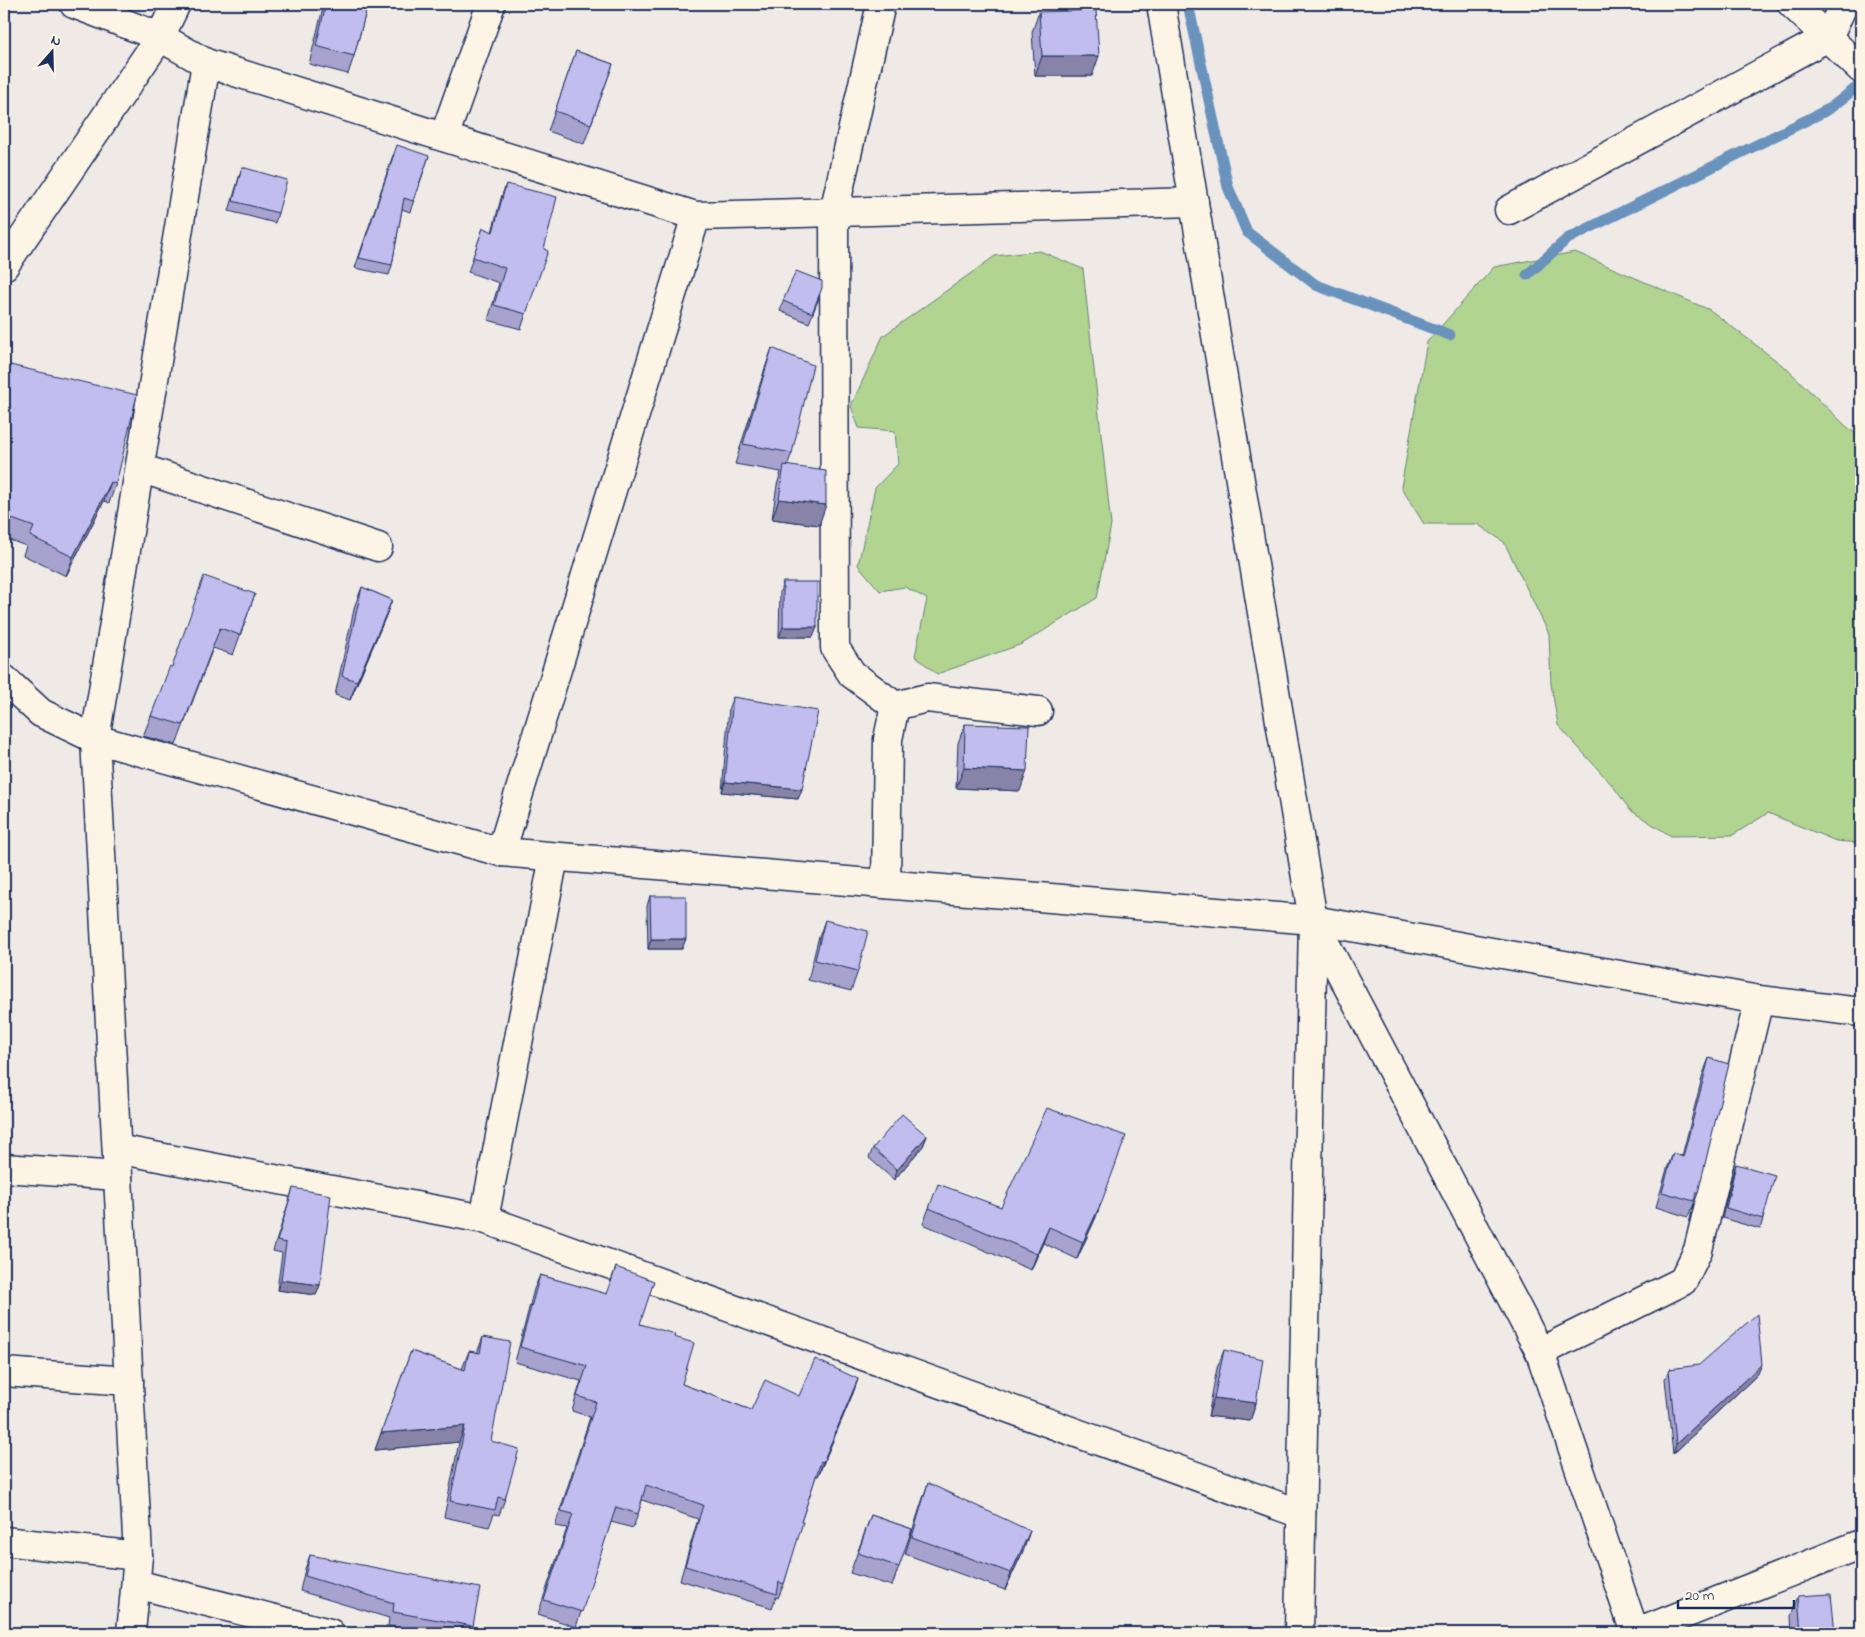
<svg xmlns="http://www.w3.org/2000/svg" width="1865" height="1637" font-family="'Indie Flower',sans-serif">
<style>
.green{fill:#b1d590;stroke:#668277}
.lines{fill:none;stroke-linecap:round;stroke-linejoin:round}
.stream{stroke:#6992bd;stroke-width:11}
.minor-casing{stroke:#1b2f5e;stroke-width:31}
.minor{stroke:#fcf5e5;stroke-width:28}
.wall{fill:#a7a3ce;stroke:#1b2f5e}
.shaded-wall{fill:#8884a7;stroke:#1b2f5e}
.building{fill:#c2bdef;stroke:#1b2f5e}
</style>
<rect width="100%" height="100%" fill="#f0eae7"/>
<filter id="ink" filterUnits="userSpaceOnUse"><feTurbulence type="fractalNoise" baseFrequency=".02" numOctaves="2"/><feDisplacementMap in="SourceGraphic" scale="10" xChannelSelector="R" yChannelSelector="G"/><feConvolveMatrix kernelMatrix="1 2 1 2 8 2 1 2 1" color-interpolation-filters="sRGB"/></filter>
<g filter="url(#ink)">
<g class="green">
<path d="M 1040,251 L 1083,269 L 1111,525 L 1097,598 L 1022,644 L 937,674 L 915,656 L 927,599 L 905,587 L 880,591 L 858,565 L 875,488 L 898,464 L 895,431 L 859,428 L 851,406 L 883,336 L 995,256 Z"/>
<path d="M 1575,252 L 1710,310 L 1786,368 L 1846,426 L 1861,438 L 1861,843 L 1836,841 L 1768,813 L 1733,835 L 1671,836 L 1630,810 L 1613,786 L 1558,725 L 1551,684 L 1549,634 L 1504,542 L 1477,524 L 1424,524 L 1401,487 L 1427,342 L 1494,267 Z"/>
</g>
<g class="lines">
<g class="stream">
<path d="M 1188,4 L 1228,187 L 1247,232 L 1316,285 L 1450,335"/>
<path d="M 1527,275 L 1567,239 L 1829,109 L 1861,84"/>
</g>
<g class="minor-casing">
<g id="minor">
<path d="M 74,4 L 160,37 L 206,63 L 696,216 L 1194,202"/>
<path d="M 881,4 L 834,212 L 835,648 L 852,674 L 895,706"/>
<path d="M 1161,4 L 1313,920 L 1299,1633"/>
<path d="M 1792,4 L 1861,69"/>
<path d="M 444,137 L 491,4"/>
<path d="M 1509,210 L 1828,37 L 1844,4"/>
<path d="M 4,266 L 160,37 L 176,4"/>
<path d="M 140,468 L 378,547"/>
<path d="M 4,679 L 41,713 L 95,739 L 501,852 L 1313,920 L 1759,1000 L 1861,1012"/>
<path d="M 501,852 L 696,216"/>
<path d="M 886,884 L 888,739 L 895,706 L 927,698 L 1038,711"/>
<path d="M 1314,922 L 1540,1352 L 1635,1633"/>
<path d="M 117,1149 L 484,1219 L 1301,1514"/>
<path d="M 4,1168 L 118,1176"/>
<path d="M 484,1219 L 554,857"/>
<path d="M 1540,1352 L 1683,1281 L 1698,1250 L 1759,1000"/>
<path d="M 4,1372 L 129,1381"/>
<path d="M 4,1541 L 138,1556"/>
<path d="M 136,1584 L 330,1633"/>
<path d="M 131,1633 L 138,1556 L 95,739 L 206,63"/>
<path d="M 1637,1633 L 1861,1544"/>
</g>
</g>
<use href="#minor" class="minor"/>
</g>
<g class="wall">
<path d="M 324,4 L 368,4 L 354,56 L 348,74 L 309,64 Z"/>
<path d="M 1039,12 L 1092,76 L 1035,76 L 1032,32 Z"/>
<path d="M 576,51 L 613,64 L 584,144 L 548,131 Z"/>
<path d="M 393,155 L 429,156 L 410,212 L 402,209 L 392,265 L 389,275 L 355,268 Z"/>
<path d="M 242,167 L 278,213 L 275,223 L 229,211 Z"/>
<path d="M 506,184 L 526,314 L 521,329 L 488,320 L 499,283 L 468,272 L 483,228 L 492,232 L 501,198 Z"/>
<path d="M 819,298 L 809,323 L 780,311 L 783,301 Z"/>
<path d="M 772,348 L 792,453 L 787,466 L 819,525 L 772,519 L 777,485 L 781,472 L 735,464 L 765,368 Z"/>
<path d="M 6,364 L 116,484 L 109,503 L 104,501 L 66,576 L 23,555 L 26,546 L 4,538 L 4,368 Z"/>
<path d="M 783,582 L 817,627 L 813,637 L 779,637 L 780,592 Z"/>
<path d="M 362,587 L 392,600 L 385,618 L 350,700 L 335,695 L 355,605 Z"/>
<path d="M 255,594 L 233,655 L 213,648 L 176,745 L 143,736 L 151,716 L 172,667 Z"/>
<path d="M 733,697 L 802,789 L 798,799 L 722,792 L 729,707 Z"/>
<path d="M 965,724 L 1020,791 L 956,788 L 958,743 Z"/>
<path d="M 650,896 L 682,949 L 648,949 L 647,906 Z"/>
<path d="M 825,920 L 858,971 L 851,991 L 808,980 L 818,940 Z"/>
<path d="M 1709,1058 L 1698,1193 L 1692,1209 L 1691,1209 L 1688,1217 L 1656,1207 L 1667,1169 L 1673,1153 L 1682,1156 L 1703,1074 Z"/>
<path d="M 927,1136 L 923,1146 L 894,1180 L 869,1158 L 873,1148 Z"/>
<path d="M 1736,1164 L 1763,1219 L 1760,1229 L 1722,1218 L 1733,1174 Z"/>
<path d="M 293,1188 L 320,1285 L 316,1295 L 277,1290 L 282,1253 L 273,1251 Z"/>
<path d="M 1001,1207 L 1096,1217 L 1077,1259 L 1043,1243 L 1031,1270 L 923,1224 L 929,1208 Z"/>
<path d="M 616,1267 L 640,1324 L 674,1337 L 682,1384 L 751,1410 L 858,1379 L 853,1393 L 818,1476 L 816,1476 L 801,1522 L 784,1584 L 778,1598 L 776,1597 L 772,1608 L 680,1580 L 698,1519 L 642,1500 L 638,1514 L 633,1528 L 611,1522 L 576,1627 L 538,1614 L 567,1528 L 555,1526 L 590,1417 L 572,1411 L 581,1381 L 515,1362 L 534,1289 L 540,1275 L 606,1294 Z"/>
<path d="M 483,1337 L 491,1441 L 505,1499 L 499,1515 L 494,1514 L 489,1527 L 444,1517 L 459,1442 L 375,1450 L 411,1351 L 462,1369 L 469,1351 L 477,1353 Z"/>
<path d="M 1224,1350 L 1256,1403 L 1250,1421 L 1208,1416 L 1217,1368 Z"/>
<path d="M 1669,1369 L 1758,1374 L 1673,1454 L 1665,1379 Z"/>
<path d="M 928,1483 L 1024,1549 L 1005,1590 L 905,1554 L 922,1501 Z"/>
<path d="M 871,1515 L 912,1529 L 892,1586 L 850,1573 Z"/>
<path d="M 310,1555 L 473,1626 L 471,1633 L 427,1633 L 388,1626 L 389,1618 L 300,1591 L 305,1569 Z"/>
<path d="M 1798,1596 L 1835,1633 L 1792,1633 L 1791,1616 Z"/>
</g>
<g class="shaded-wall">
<path d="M 1042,56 L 1099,56 L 1092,76 L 1035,76 Z"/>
<path d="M 111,482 L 104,501 L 66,576 L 73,557 Z"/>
<path d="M 779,499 L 826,505 L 819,525 L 772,519 Z"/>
<path d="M 392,600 L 385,618 L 350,700 L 357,681 Z"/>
<path d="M 783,627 L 817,627 L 813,637 L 779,637 Z"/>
<path d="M 964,768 L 1027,771 L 1020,791 L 956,788 Z"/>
<path d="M 725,782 L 802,789 L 798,799 L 722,792 Z"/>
<path d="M 651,939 L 686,939 L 682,949 L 648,949 Z"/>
<path d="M 927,1136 L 923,1146 L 894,1180 L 897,1170 Z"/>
<path d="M 1102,1201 L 1096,1217 L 1077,1259 L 1083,1242 Z"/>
<path d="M 1049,1227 L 1043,1243 L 1031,1270 L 1037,1254 Z"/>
<path d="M 281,1280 L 320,1285 L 316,1295 L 277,1290 Z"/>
<path d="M 1762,1364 L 1758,1374 L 1673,1454 L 1676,1444 Z"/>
<path d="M 858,1379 L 853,1393 L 818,1476 L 823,1462 Z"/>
<path d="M 1214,1398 L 1256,1403 L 1250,1421 L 1208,1416 Z"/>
<path d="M 465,1426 L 459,1442 L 375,1450 L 381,1433 Z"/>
<path d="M 1030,1531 L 1024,1549 L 1005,1590 L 1011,1573 Z"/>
</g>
<g class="building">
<path d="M 326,4 L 368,4 L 354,56 L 316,46 Z"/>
<path d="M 1096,10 L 1099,56 L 1042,56 L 1039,12 Z"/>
<path d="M 576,51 L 613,64 L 591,124 L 555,111 Z"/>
<path d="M 397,145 L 429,156 L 413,201 L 404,198 L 392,265 L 359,258 Z"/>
<path d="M 242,167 L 287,180 L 278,213 L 233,201 Z"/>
<path d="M 506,184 L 557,197 L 544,249 L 548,251 L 526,314 L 494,305 L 505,268 L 473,257 L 483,228 L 493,232 Z"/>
<path d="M 796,271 L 822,281 L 822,288 L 812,313 L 783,301 Z"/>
<path d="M 772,348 L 813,365 L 792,453 L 743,444 Z"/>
<path d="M 6,364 L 137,395 L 116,484 L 111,482 L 73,557 L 30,536 L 34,527 L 4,516 L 4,371 Z"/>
<path d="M 784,465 L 826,471 L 826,505 L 779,499 Z"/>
<path d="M 204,576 L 255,594 L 240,635 L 220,628 L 183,725 L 151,716 L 170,666 L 172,667 Z"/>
<rect x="783" y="582" width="34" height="45"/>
<path d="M 362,587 L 392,600 L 357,681 L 342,676 Z"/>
<path d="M 733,697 L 818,711 L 802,789 L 725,782 Z"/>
<path d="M 965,724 L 1029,726 L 1027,771 L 964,768 Z"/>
<path d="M 650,896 L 686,896 L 686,939 L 651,939 Z"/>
<path d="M 825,920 L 868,931 L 858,971 L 815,960 Z"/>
<path d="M 1709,1058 L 1729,1064 L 1698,1193 L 1696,1193 L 1694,1201 L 1662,1192 L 1673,1153 L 1683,1157 Z"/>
<path d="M 1047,1108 L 1126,1136 L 1102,1201 L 1083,1242 L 1049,1227 L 1037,1254 L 929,1208 L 938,1184 L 1001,1207 Z"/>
<path d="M 902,1114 L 927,1136 L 897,1170 L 873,1148 Z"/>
<path d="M 1736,1164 L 1775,1175 L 1763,1219 L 1726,1208 Z"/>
<path d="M 293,1188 L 331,1195 L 320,1285 L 281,1280 L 286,1243 L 277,1241 Z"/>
<path d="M 616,1267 L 654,1281 L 640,1324 L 675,1334 L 674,1337 L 694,1343 L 682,1384 L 751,1410 L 765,1380 L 799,1396 L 815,1359 L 858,1379 L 823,1462 L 821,1461 L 801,1522 L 803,1522 L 784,1584 L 779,1582 L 777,1594 L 685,1566 L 703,1505 L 646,1485 L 638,1514 L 616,1507 L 582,1612 L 544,1600 L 573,1514 L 561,1511 L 596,1402 L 577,1396 L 587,1366 L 520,1347 L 540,1275 L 607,1294 Z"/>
<path d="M 1757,1314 L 1762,1364 L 1676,1444 L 1669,1369 L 1699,1365 Z"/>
<path d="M 483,1337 L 510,1342 L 491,1441 L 519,1449 L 505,1499 L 498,1497 L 495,1510 L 450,1501 L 465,1426 L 381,1433 L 411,1351 L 465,1370 L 469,1351 L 480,1353 Z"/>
<path d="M 1224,1350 L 1263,1359 L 1256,1403 L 1214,1398 Z"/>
<path d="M 928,1483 L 1030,1531 L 1011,1573 L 912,1537 Z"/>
<path d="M 871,1515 L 912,1529 L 899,1567 L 858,1553 Z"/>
<path d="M 310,1555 L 480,1588 L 473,1626 L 393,1612 L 394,1603 L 305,1576 Z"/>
<path d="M 1831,1594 L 1835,1633 L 1801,1633 L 1798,1596 Z"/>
</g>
</g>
<rect width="1865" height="1637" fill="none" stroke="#fcf5e5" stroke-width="20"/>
<rect x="10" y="10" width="1845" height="1617" fill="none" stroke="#1b2f5e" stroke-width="2" filter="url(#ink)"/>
<g transform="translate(52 52) rotate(20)" stroke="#fcf5e5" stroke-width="4" paint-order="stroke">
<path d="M0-4L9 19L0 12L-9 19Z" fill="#1b2f5e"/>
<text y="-8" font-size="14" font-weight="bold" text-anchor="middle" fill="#1b2f5e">N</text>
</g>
<path d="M1678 1600v8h116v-8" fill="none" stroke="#1b2f5e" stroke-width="2.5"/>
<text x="1685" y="1600" font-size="15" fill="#1b2f5e" stroke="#fcf5e5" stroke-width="4" paint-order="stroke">20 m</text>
</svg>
